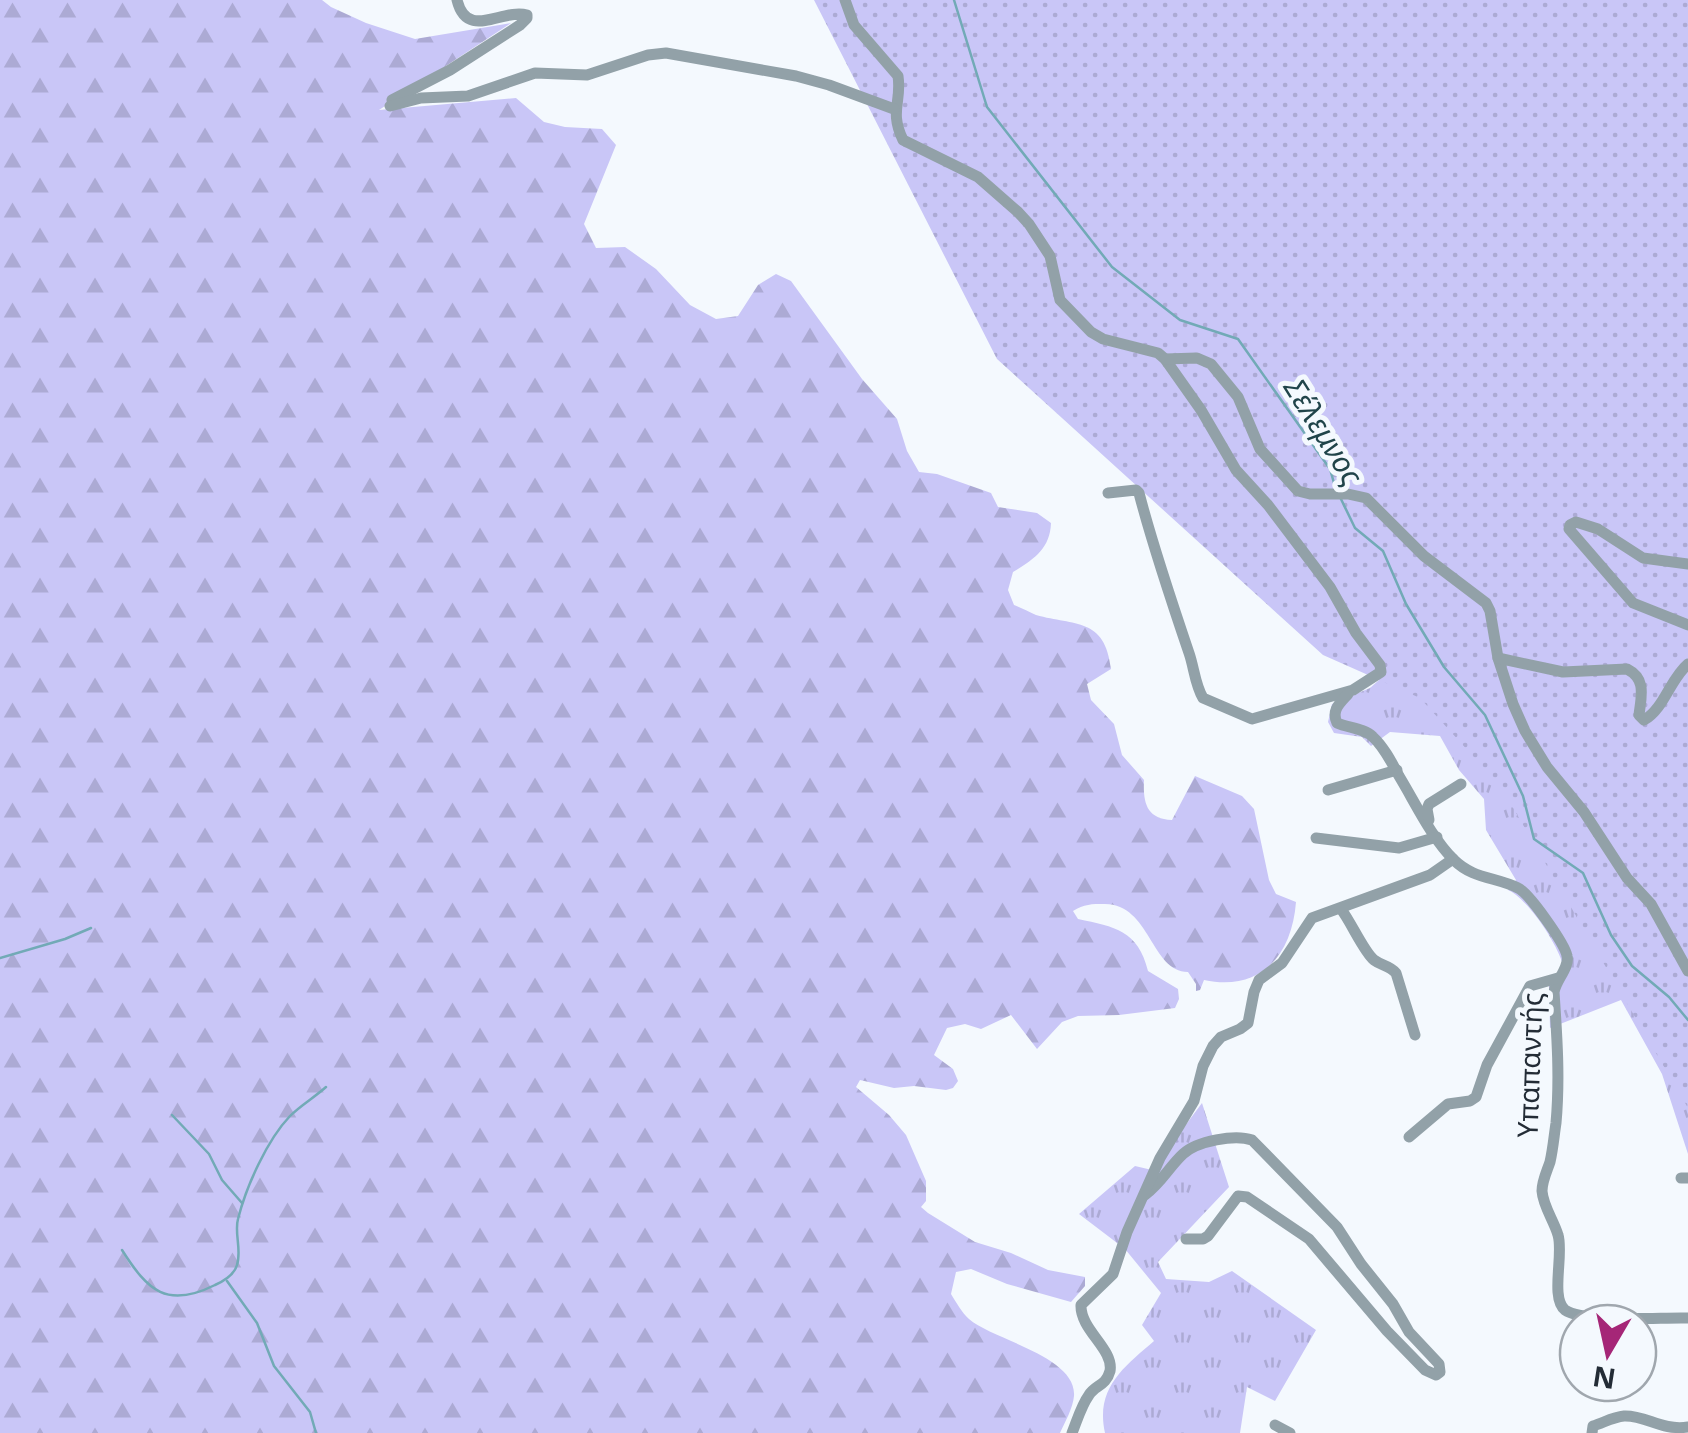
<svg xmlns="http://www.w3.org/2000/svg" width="1688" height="1433" font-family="'Noto Sans',sans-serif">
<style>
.grass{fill:url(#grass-tufts)}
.forest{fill:url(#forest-firs)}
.park{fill:url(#park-dots)}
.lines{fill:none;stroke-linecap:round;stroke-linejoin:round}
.stream{stroke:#72aab6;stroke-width:2.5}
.minor{stroke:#92a1a8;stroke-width:11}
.labels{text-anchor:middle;stroke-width:10;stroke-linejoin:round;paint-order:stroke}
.street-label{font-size:28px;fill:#232c36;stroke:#f4f9fe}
.water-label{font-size:30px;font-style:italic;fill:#20444a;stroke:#f4f9fe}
</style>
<defs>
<pattern id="grass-tufts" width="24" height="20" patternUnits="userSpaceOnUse" patternTransform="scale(2.5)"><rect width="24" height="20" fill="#c9c6f7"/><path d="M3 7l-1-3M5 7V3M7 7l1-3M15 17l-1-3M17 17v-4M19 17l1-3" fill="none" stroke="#acaad4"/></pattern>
<pattern id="forest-firs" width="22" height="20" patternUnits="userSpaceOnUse" patternTransform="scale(2.5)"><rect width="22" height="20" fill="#c9c6f7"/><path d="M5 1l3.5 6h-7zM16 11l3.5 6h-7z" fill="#acaad4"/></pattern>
<pattern id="park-dots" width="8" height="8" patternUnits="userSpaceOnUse" patternTransform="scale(2.5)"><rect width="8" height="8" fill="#c9c6f7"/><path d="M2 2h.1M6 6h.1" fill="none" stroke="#acaad4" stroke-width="1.8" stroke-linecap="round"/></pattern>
</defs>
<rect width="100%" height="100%" fill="#f4f9fe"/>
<g class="grass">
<path d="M 952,0 L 1688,978 L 1688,1154 L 1662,1074 L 1621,1000 L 1550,1028 L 1549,985 L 1563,965 C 1557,943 1528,899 1508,890 L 1516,880 L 1486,830 L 1484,799 L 1459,770 L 1440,736 L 1390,732 L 1371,746 L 1362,737 L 1334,733 L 1328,722 L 1332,704 L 1370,688 L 1387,673 Z"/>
<path d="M 1202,1103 L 1229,1187 L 1158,1262 L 1166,1279 L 1209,1282 L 1232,1271 L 1316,1330 L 1275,1401 L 1247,1387 L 1240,1433 L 1105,1433 C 1095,1388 1124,1367 1154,1341 L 1142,1325 L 1161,1293 L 1125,1249 L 1079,1214 L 1135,1166 L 1152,1170 Z"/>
</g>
<path class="forest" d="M 0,0 L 322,0 L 331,7 L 366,23 L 415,39 L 511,23 L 379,110 L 516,98 L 544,122 L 565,127 L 602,129 L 616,145 L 584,224 L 596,248 L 625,247 L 656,269 L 690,305 L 716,319 L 738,316 L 758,285 L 776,274 L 791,281 L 862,379 L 897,419 L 907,451 L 919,472 L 937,474 L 991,493 L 998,507 L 1037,513 L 1051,523 C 1050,549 1034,559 1013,572 L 1008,590 L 1014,605 C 1021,608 1029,612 1036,615 C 1075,626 1105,617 1111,669 L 1087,684 L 1091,700 L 1114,724 L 1122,755 L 1144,780 C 1143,802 1146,819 1172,820 L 1195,776 L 1242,796 L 1254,809 L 1269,880 L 1276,894 L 1296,902 C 1292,955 1261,992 1204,980 L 1200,990 L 1196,991 L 1196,984 L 1188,972 C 1151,972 1150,903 1104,904 C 1092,904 1084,904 1073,911 L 1078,919 C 1115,927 1138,930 1148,971 L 1178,989 L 1179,999 L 1175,1008 L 1119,1015 L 1078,1016 L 1062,1022 L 1037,1049 L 1011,1015 L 981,1029 L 965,1024 L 947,1028 L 934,1055 L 953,1069 L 958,1081 L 953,1088 L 946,1090 L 914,1086 L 894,1088 L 860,1080 L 856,1087 L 889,1115 L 906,1135 L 926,1181 L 926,1201 L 921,1207 L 928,1213 L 975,1242 L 1011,1253 L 1048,1270 L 1085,1277 L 1085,1286 L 1071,1302 L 1007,1284 L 971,1269 L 956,1272 L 951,1294 C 956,1302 962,1313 969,1319 C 993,1340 1077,1356 1074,1396 C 1073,1408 1065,1422 1060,1433 L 0,1433 Z"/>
<path class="park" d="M 814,0 L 1688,0 L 1688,1108 L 1501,787 L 1420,698 L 1323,655 L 997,359 Z"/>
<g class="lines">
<g class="stream">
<path d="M 954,0 L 987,107 L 1112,267 L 1180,320 L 1238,339 L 1330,469 L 1336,490"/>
<path d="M 1340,497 L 1355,528 L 1383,551 L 1406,604 L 1444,667 L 1485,715 L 1523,796 L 1534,839 L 1583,873 L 1611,935 L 1632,966 L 1669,997 L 1688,1020"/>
<path d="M 0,958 L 65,939 L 91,928"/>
<path d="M 172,1115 L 209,1154 L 222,1180 L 242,1203"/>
<path d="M 122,1250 C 148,1291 167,1309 215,1285 C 224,1281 234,1275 237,1265 C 242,1250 234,1233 238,1219 C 246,1187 267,1140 290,1116 C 301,1105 315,1097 326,1087"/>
<path d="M 227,1281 L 257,1323 L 274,1366 L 310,1412 L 316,1433"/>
</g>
<g class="minor">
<path d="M 845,0 L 854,25 L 898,76 C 902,102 889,111 903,140 L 978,177 L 1018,212 L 1029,224 L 1050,256 L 1060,300 L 1091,332 L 1103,339 L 1158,353 L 1165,359 L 1201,410 L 1236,470 L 1268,505 L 1330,587 L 1356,633 L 1380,665 L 1381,672 L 1353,690 L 1252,719 L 1203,698 C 1195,685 1194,667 1189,653 C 1171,600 1153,547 1139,493 L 1136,490 L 1108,493"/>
<path d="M 392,100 L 450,70 L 520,25 L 527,18 L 527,15 C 502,8 467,41 457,0"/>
<path d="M 390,106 L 421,98 L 468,96 L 535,73 L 587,75 L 648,55 L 666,53 L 796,76 L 829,85 L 894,109"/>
<path d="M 1165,359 L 1197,358 L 1211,364 L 1238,397 L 1260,449 L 1298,491 L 1310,494 L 1348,494 L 1366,498 L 1424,556 L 1486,603 L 1490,611 L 1498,658 L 1513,704 L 1525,731 L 1547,767 L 1584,812 L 1627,878 L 1651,904 L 1688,971"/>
<path d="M 1688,564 L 1643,558 L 1598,529 L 1576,522 L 1570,525 L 1569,529 L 1633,603 L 1688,625"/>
<path d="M 1498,658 L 1563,672 L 1627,669 C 1647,679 1641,697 1639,715 L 1644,720 C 1664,709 1670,679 1688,664"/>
<path d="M 1348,694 C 1340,703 1331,710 1337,723 C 1348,728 1364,728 1373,737 C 1384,747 1392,763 1399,776 C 1416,804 1431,837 1454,860 C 1473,879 1496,877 1518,888 C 1529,893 1565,944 1567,956 C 1570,967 1556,980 1554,992 C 1557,1036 1560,1079 1556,1123 C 1554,1136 1553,1149 1550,1162 C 1547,1171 1542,1181 1542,1191 C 1543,1206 1554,1221 1558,1235 C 1564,1254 1550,1298 1565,1310 C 1583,1323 1663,1317 1688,1318"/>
<path d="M 1328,790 L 1397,770"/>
<path d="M 1429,820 L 1427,809 L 1429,804 L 1461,784"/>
<path d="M 1316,838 L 1399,848 L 1437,837"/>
<path d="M 1341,909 C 1351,922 1364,952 1374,960 C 1382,966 1389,965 1396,973 L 1415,1035"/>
<path d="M 1409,1137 L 1448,1104 L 1470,1101 L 1476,1097 L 1487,1065 L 1530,986 L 1558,978"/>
<path d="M 1681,1178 L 1688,1178"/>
<path d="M 1145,1195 C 1162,1182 1169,1167 1183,1154 C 1197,1141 1235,1134 1252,1140 L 1337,1227 L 1361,1264 L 1393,1304 L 1409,1332 L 1439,1364 L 1440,1372 L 1436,1375 L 1425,1370 L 1387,1331 L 1309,1239 L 1247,1197 L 1238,1196 L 1208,1236 L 1203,1239 L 1186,1239"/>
<path d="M 1275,1425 L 1290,1433"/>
<path d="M 1072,1433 C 1077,1421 1081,1406 1089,1395 C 1095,1385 1106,1386 1110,1371 C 1114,1349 1080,1330 1081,1305 L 1113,1274 L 1127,1232 L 1160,1158 L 1194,1101 L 1203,1066 L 1213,1046 L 1221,1037 L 1240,1029 L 1248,1023 L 1254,992 L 1259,980 L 1282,963 L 1312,918 L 1430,875 L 1453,859"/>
<path d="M 1592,1433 L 1593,1426 C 1603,1423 1613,1417 1624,1416 C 1646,1415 1661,1431 1688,1427"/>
</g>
</g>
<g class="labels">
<g class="street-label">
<text transform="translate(1530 1065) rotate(-88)" y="10">Υπαπαντής</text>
</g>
<g class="water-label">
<text transform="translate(1323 432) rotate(58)" y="10">Σέλεμνος</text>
</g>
</g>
<g transform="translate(1608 1353) rotate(189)"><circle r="48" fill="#f4f9fe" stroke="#a0a7ae" stroke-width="2.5"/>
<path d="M0-8L18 38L0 25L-18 38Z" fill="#a52677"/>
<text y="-15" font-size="28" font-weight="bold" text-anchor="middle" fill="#232c36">N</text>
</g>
</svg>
